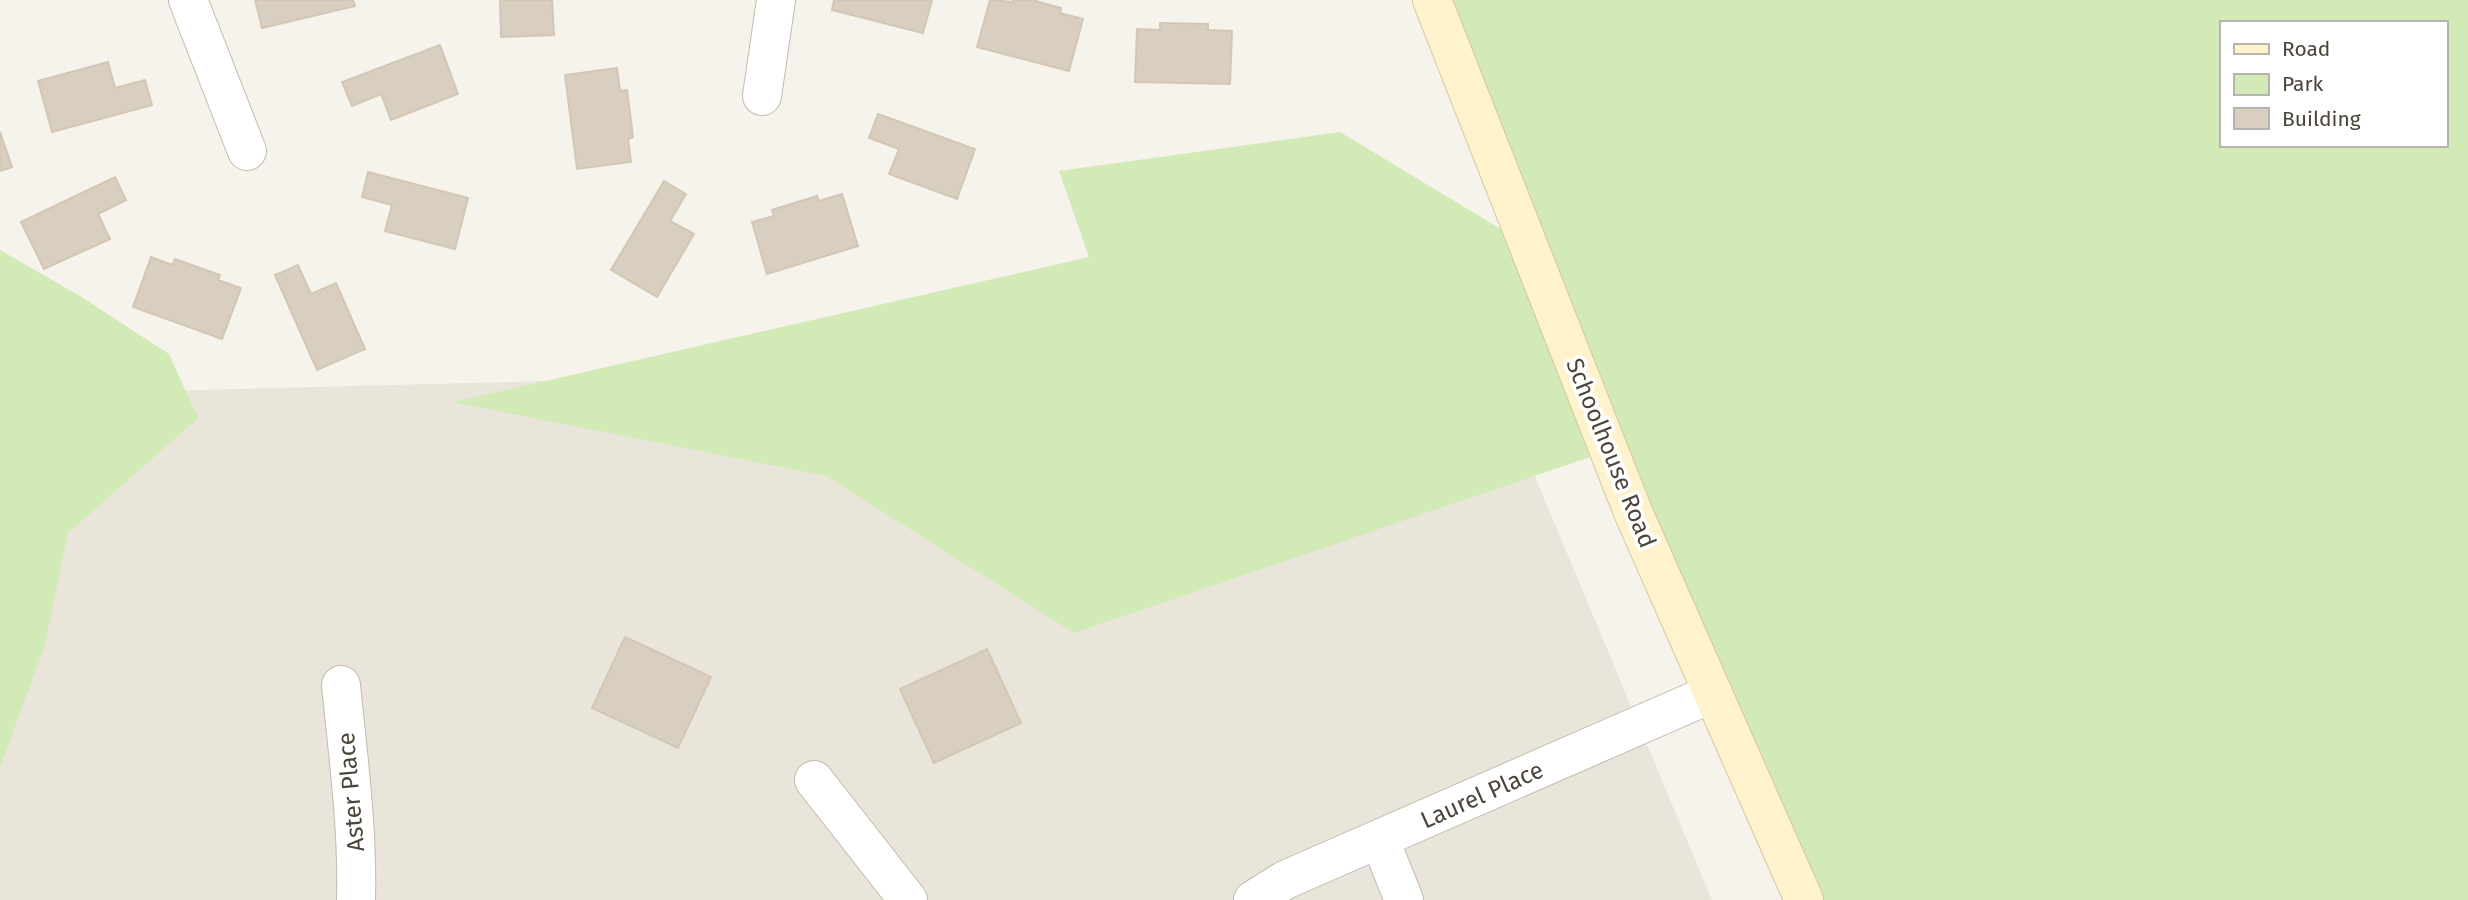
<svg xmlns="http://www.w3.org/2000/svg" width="2468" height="900" font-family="'Fira Sans',sans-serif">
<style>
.residential{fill:#eae5da}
.green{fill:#d2eab5;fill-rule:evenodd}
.building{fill:#d8cfc1;stroke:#d3c7b4;stroke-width:2}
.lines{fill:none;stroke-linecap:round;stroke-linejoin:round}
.street-casing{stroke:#c2bbae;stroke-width:40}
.secondary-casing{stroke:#d6c79b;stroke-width:40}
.street{stroke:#fff;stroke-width:38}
.secondary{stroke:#fff3cd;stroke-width:38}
.labels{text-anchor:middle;stroke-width:7;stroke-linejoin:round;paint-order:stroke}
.street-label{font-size:24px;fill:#4b4439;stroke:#fff}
</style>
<rect width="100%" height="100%" fill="#f6f3ec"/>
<path class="residential" d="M 1485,357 L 1712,900 L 0,900 L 0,395 Z"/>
<g class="green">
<path d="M 1448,0 L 2468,0 L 2468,900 L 1818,900 L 1599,454 L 1074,633 L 826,476 L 453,402 L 1089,257 L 1059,171 L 1340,132 L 1504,231 ZM 2221,23 L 2445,23 L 2445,145 L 2221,145 Z"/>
<path d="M 0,250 L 80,296 L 169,354 L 198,418 L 68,533 L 44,648 L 0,767 Z"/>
</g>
<g class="building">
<path d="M 255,0 L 353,0 L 355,6 L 262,28 Z"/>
<path d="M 500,0 L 552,0 L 554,35 L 501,37 Z"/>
<path d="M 834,0 L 932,0 L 923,33 L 832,10 Z"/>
<path d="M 990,0 L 1013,2 L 1013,0 L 1032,0 L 1061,8 L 1060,13 L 1083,19 L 1069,71 L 977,47 Z"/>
<path d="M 1160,23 L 1208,24 L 1208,30 L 1232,31 L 1230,84 L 1135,82 L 1137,29 L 1160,30 Z"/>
<path d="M 440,45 L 458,94 L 391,120 L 381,94 L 352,106 L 342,82 Z"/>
<path d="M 108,62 L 115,88 L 145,80 L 152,105 L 52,132 L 38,81 Z"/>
<path d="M 617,68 L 620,91 L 627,90 L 633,137 L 628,139 L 631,162 L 577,169 L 565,75 Z"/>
<path d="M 878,114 L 975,149 L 957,199 L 889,174 L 899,149 L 869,138 Z"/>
<path d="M 0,132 L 12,167 L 0,171 Z"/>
<path d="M 368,172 L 468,198 L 455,249 L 385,231 L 392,205 L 362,197 Z"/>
<path d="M 115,177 L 126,200 L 98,214 L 110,239 L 44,269 L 21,222 Z"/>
<path d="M 664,181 L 686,194 L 670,221 L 694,234 L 657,297 L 611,270 Z"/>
<path d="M 842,194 L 858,246 L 767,274 L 752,222 L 774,216 L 772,210 L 817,196 L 819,201 Z"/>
<path d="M 151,257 L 172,265 L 175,259 L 220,275 L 218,280 L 241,288 L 222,339 L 133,307 Z"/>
<path d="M 298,265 L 311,294 L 336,283 L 365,349 L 317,370 L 275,275 Z"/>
<path d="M 625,637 L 711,677 L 678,748 L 592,708 Z"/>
<path d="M 987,649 L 1021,723 L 934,763 L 900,689 Z"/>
</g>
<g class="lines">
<g class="street-casing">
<g id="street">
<path d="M 188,0 L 247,151"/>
<path d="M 762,96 L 776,0"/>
<path d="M 341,685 C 348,756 358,828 356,900"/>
<path d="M 814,780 L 908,900"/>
<path d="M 1380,840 L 1404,900"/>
<path d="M 1253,900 L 1285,880 L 1713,693"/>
</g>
</g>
<g class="secondary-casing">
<path id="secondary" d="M 1432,0 L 1633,512 L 1804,900"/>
</g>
<use href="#street" class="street"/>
<use href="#secondary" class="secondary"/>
</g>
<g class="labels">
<g class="street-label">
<text transform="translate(1611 453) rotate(68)" y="8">Schoolhouse Road</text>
<text transform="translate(351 792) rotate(-95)" y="8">Aster Place</text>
<text transform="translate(1482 795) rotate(-24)" y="8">Laurel Place</text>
</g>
</g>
<rect x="2220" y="21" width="228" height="126" fill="#ffffff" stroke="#b7b4b0" stroke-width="2"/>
<rect x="2234" y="44" width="35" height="10" fill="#fff3cd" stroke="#b7b4b0" stroke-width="2"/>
<text x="2282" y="56" font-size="21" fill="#4b4439">Road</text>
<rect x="2234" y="74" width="35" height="21" fill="#d2eab5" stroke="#b7b4b0" stroke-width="2"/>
<text x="2282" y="91" font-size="21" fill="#4b4439">Park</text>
<rect x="2234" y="108" width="35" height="21" fill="#d8cfc1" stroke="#b7b4b0" stroke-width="2"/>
<text x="2282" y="126" font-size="21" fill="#4b4439">Building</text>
</svg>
